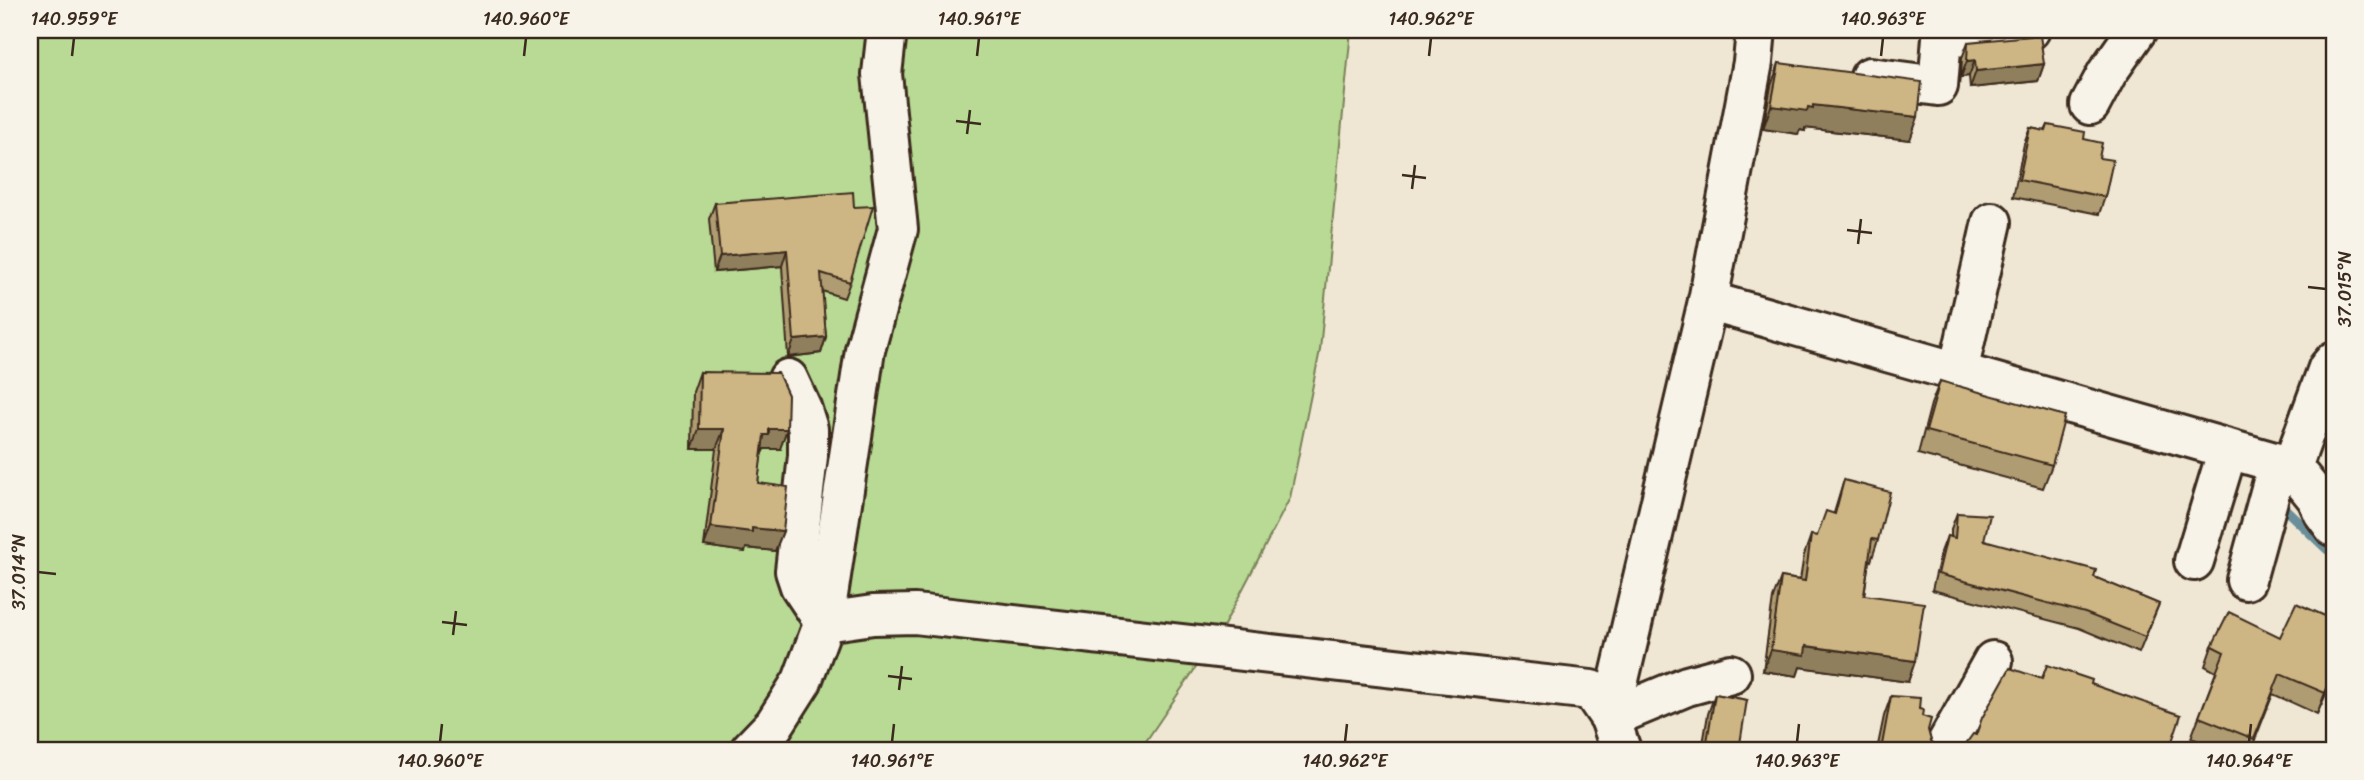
<svg xmlns="http://www.w3.org/2000/svg" width="2364" height="780" font-family="Sriracha,sans-serif">
<style>
.green{fill:#b8da94;stroke:#7a8259;stroke-width:2}
.lines{fill:none;stroke-linecap:round;stroke-linejoin:round}
.stream{stroke:#6b8f9a;stroke-width:10}
.minor-casing{stroke:#3b2a1e;stroke-width:44}
.minor{stroke:#f7f3e8;stroke-width:38}
.wall{fill:#b09c72;stroke:#3b2a1e;stroke-width:2}
.shaded-wall{fill:#907f5c;stroke:#3b2a1e;stroke-width:2}
.building{fill:#cdb584;stroke:#3b2a1e;stroke-width:2}
.ticks{fill:none;stroke:#3b2a1e;stroke-width:2.5}
.neatline{fill:none;stroke:#3b2a1e;stroke-width:2.5}
.ticks-label{font-size:18px;text-anchor:middle;fill:#3b2a1e}
</style>
<rect width="100%" height="100%" fill="#efe7d4"/>
<filter id="ink" filterUnits="userSpaceOnUse"><feTurbulence type="fractalNoise" baseFrequency=".0143" numOctaves="2"/><feDisplacementMap in="SourceGraphic" scale="14" xChannelSelector="R" yChannelSelector="G"/><feConvolveMatrix kernelMatrix="1 2 1 2 8 2 1 2 1" color-interpolation-filters="sRGB"/></filter>
<g filter="url(#ink)">
<path class="green" d="M 30,30 L 1351,30 L 1320,350 L 1290,498 L 1222,629 L 1140,750 L 30,750 Z"/>
<g class="lines">
<path class="stream" d="M 2285,509 L 2327,549 L 2334,553"/>
<g class="minor-casing">
<g id="minor">
<path d="M 1870,77 L 1938,86 L 1942,38 L 2030,30"/>
<path d="M 2090,105 L 2107,73 L 2137,30"/>
<path d="M 1708,301 L 2292,467 L 2328,368 L 2334,361"/>
<path d="M 1958,372 L 1992,222"/>
<path d="M 788,379 L 801,407 L 808,429 L 808,456 L 795,571 L 800,586 L 824,622"/>
<path d="M 2292,467 L 2317,498 L 2323,512 L 2334,527"/>
<path d="M 2194,561 L 2228,449"/>
<path d="M 2246,580 L 2278,463"/>
<path d="M 824,622 L 865,350 L 898,229 L 882,74 L 887,30"/>
<path d="M 1610,718 L 1708,301 L 1753,62 L 1756,30"/>
<path d="M 1610,718 L 1687,686 L 1731,674"/>
<path d="M 750,750 L 774,725 L 802,681 L 824,622 L 873,615 L 915,614 L 1591,690 L 1610,718 L 1621,750"/>
<path d="M 1943,750 L 1993,661"/>
</g>
</g>
<use href="#minor" class="minor"/>
</g>
<g class="wall">
<path d="M 1968,42 L 2044,64 L 2038,81 L 1970,88 L 1969,76 L 1961,77 L 1962,58 Z"/>
<path d="M 1779,63 L 1910,140 L 1805,128 L 1805,131 L 1800,130 L 1798,134 L 1763,129 L 1771,86 Z"/>
<path d="M 2048,125 L 2084,139 L 2099,158 L 2105,197 L 2099,214 L 2013,197 L 2024,144 L 2030,128 L 2045,131 Z"/>
<path d="M 715,203 L 850,282 L 844,298 L 822,291 L 826,337 L 821,353 L 788,357 L 782,266 L 714,272 L 709,219 Z"/>
<path d="M 700,372 L 780,449 L 764,449 L 761,455 L 758,483 L 783,531 L 775,551 L 746,548 L 745,552 L 704,546 L 716,449 L 692,449 L 693,392 Z"/>
<path d="M 1940,381 L 2052,465 L 2043,488 L 1918,454 L 1931,404 Z"/>
<path d="M 2334,415 L 2334,440 L 2326,436 Z"/>
<path d="M 1844,480 L 1878,540 L 1871,561 L 1869,560 L 1864,595 L 1915,661 L 1908,682 L 1800,667 L 1797,676 L 1763,671 L 1773,598 L 1781,577 L 1800,580 L 1804,555 L 1811,535 L 1817,536 L 1834,513 Z"/>
<path d="M 1957,513 L 1984,540 L 2094,577 L 2159,604 L 2139,653 L 2079,628 L 1932,590 L 1941,552 L 1947,536 L 1951,537 L 1951,529 Z"/>
<path d="M 2334,620 L 2334,678 L 2333,678 L 2317,714 L 2273,694 L 2251,750 L 2224,750 L 2191,738 L 2216,672 L 2205,666 L 2212,646 L 2280,637 Z"/>
<path d="M 2047,665 L 2091,684 L 2169,750 L 1956,750 L 1962,749 L 2042,679 Z"/>
<path d="M 1715,694 L 1747,700 L 1702,750 L 1708,714 Z"/>
<path d="M 1891,696 L 1919,709 L 1928,730 L 1931,741 L 1939,749 L 1945,750 L 1877,750 L 1884,716 Z"/>
</g>
<g class="shaded-wall">
<path d="M 1975,60 L 1969,76 L 1961,77 L 1967,61 Z"/>
<path d="M 2044,64 L 2038,81 L 1970,88 L 1976,71 Z"/>
<path d="M 1813,105 L 1918,117 L 1910,140 L 1805,128 L 1805,131 L 1800,130 L 1798,134 L 1763,129 L 1771,106 L 1808,107 Z"/>
<path d="M 787,250 L 782,266 L 714,272 L 720,256 Z"/>
<path d="M 826,337 L 821,353 L 788,357 L 794,340 Z"/>
<path d="M 699,429 L 724,429 L 716,449 L 692,449 Z"/>
<path d="M 769,429 L 787,429 L 780,449 L 764,449 L 761,455 L 764,435 Z"/>
<path d="M 711,527 L 752,528 L 783,531 L 775,551 L 746,548 L 745,552 L 704,546 Z"/>
<path d="M 1806,646 L 1915,661 L 1908,682 L 1800,667 L 1797,676 L 1763,671 L 1771,650 Z"/>
<path d="M 2334,672 L 2333,678 L 2317,714 L 2325,693 Z"/>
</g>
<g class="building">
<path d="M 2040,35 L 2044,64 L 1976,71 L 1975,60 L 1967,61 L 1968,42 Z"/>
<path d="M 1779,63 L 1922,82 L 1918,117 L 1813,105 L 1813,108 L 1808,107 L 1807,111 L 1771,106 Z"/>
<path d="M 2048,125 L 2085,132 L 2084,139 L 2102,143 L 2099,158 L 2113,160 L 2105,197 L 2019,180 L 2030,128 L 2046,131 Z"/>
<path d="M 853,192 L 854,207 L 873,206 L 850,282 L 821,273 L 826,337 L 794,340 L 787,250 L 720,256 L 715,203 Z"/>
<path d="M 700,372 L 778,373 L 788,395 L 787,429 L 769,429 L 769,435 L 764,435 L 758,483 L 788,487 L 783,531 L 752,528 L 752,532 L 711,527 L 724,429 L 699,429 Z"/>
<path d="M 1940,381 L 2065,416 L 2052,465 L 1926,431 Z"/>
<path d="M 1844,480 L 1890,492 L 1878,540 L 1872,539 L 1864,595 L 1924,603 L 1915,661 L 1806,646 L 1805,655 L 1771,650 L 1781,577 L 1805,581 L 1811,535 L 1817,536 L 1826,511 L 1835,514 Z"/>
<path d="M 1957,513 L 1990,515 L 1984,540 L 2096,570 L 2094,577 L 2159,604 L 2145,637 L 2085,613 L 1938,574 L 1947,536 L 1955,538 Z"/>
<path d="M 2296,603 L 2334,620 L 2334,672 L 2325,693 L 2280,674 L 2254,739 L 2199,717 L 2224,652 L 2212,646 L 2229,612 L 2280,637 Z"/>
<path d="M 2047,665 L 2092,680 L 2091,684 L 2181,715 L 2169,750 L 2131,750 L 2115,745 L 2113,750 L 1956,750 L 1962,749 L 1973,734 L 1976,735 L 1982,718 L 2010,668 L 2042,679 Z"/>
<path d="M 1715,694 L 1747,700 L 1739,750 L 1741,750 L 1702,750 L 1707,742 Z"/>
<path d="M 1891,696 L 1920,698 L 1919,709 L 1923,710 L 1922,716 L 1931,719 L 1928,730 L 1931,741 L 1939,749 L 1945,750 L 1881,750 Z"/>
<path d="M 2334,745 L 2334,750 L 2329,750 Z"/>
</g>
</g>
<path class="ticks" d="M 72,56 L 74,38M 524,56 L 526,38M 977,56 L 979,38M 1429,56 L 1431,38M 1881,56 L 1883,38M 956,121 L 981,124M 967,134 L 970,110M 1402,175 L 1426,178M 1412,189 L 1415,165M 1847,230 L 1872,233M 1858,244 L 1861,219M 2308,287 L 2326,289M 38,572 L 56,574M 442,622 L 467,625M 453,635 L 456,611M 888,676 L 912,679M 899,690 L 902,666M 440,742 L 442,724M 892,742 L 894,724M 1345,742 L 1347,724M 1797,742 L 1799,724M 2249,742 L 2251,724"/>
<rect width="2364" height="780" fill="none" stroke="#f7f3e8" stroke-width="77"/>
<rect x="38" y="38" width="2288" height="704" class="neatline"/>
<g class="ticks-label">
<text x="74" y="25">140.959°E</text>
<text x="526" y="25">140.960°E</text>
<text x="979" y="25">140.961°E</text>
<text x="1431" y="25">140.962°E</text>
<text x="1883" y="25">140.963°E</text>
<text transform="translate(2345 289) rotate(-90)" y="6">37.015°N</text>
<text transform="translate(19 572) rotate(-90)" y="6">37.014°N</text>
<text x="440" y="767">140.960°E</text>
<text x="892" y="767">140.961°E</text>
<text x="1345" y="767">140.962°E</text>
<text x="1797" y="767">140.963°E</text>
<text x="2249" y="767">140.964°E</text>
</g>
</svg>
